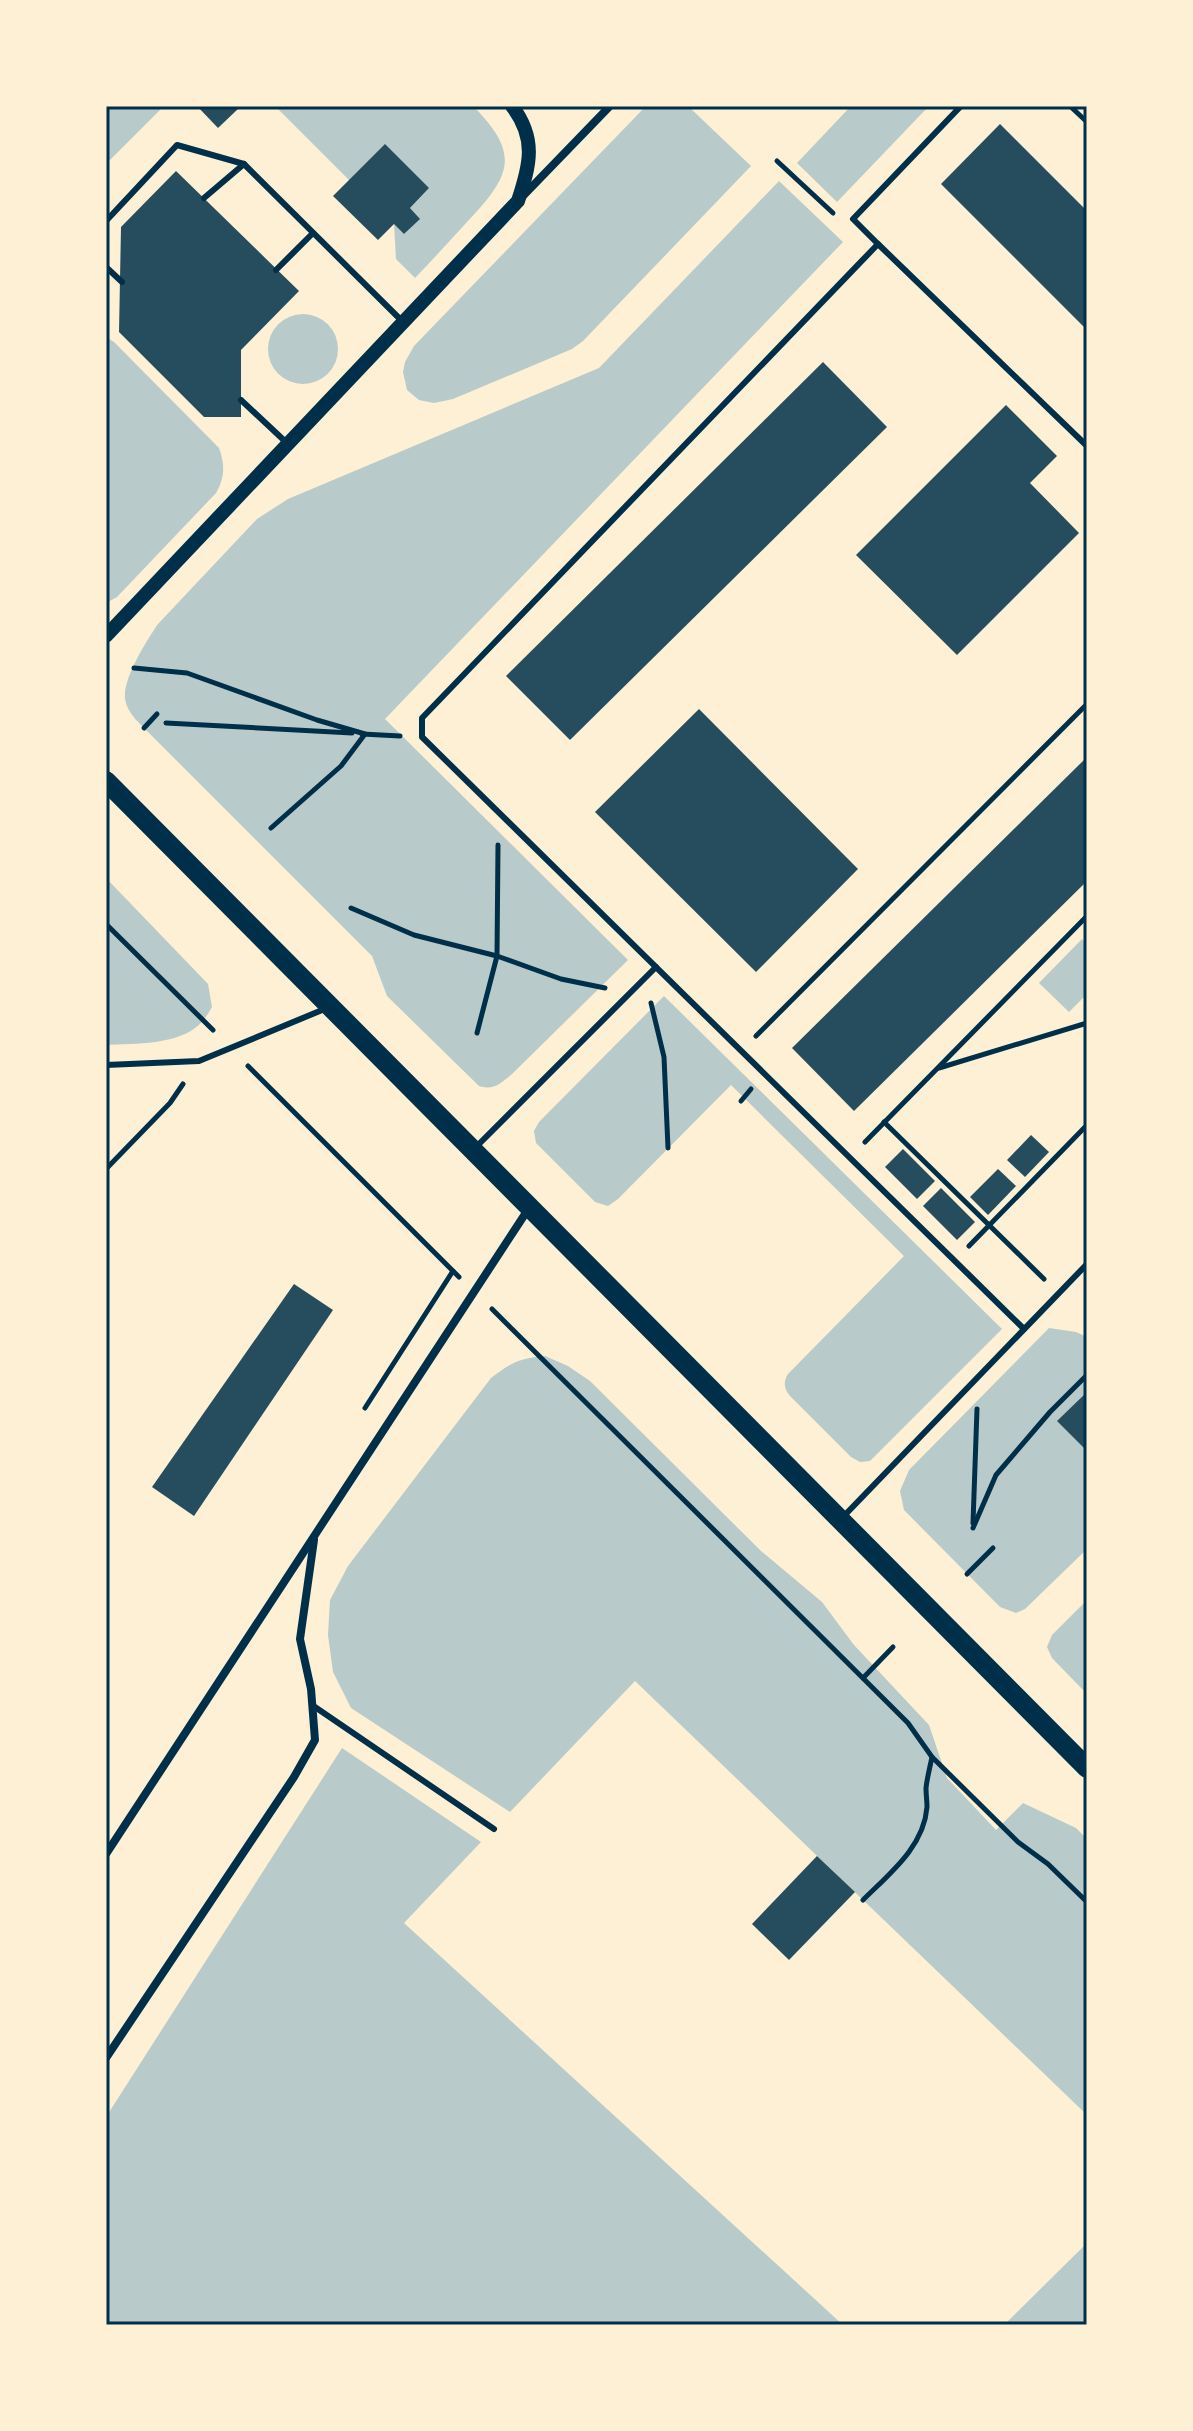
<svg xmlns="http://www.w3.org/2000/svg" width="1193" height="2431" font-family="Montserrat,sans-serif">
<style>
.green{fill:#b9caca}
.building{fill:#264d5e}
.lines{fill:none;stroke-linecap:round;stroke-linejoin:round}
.path{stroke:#003049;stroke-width:5}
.service{stroke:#003049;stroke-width:6}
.minor{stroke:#003049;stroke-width:8}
.tertiary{stroke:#003049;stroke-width:14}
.primary{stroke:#003049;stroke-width:20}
.neatline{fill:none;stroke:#003049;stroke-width:3}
</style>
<rect width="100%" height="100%" fill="#fdf0d5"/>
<g class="green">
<path d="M 106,106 L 164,106 L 106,164 Z"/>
<path d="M 275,106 L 473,106 C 522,155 510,176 467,222 C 450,241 433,259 415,278 L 396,259 L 394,224 L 404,234 L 419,219 L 410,208 L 429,188 L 349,180 Z"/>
<path d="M 646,106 L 688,106 L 751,166 L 583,341 L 572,349 L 453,399 L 434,403 L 419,400 L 407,390 L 403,372 L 405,362 L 414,346 Z"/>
<path d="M 851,106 L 929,106 L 837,202 L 797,163 Z"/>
<path d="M 779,181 L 843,242 L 385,719 L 628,960 L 512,1074 C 502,1082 494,1091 479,1086 L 387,996 L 372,956 L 141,725 C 134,718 126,709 125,698 C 123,678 147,640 158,624 L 257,519 L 288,499 L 599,368 Z"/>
<circle cx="303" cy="349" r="35"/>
<path d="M 106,337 L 114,342 L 219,448 C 225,465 225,477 216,493 L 117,597 L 106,603 Z"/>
<path d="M 106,878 L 208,984 L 212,1007 C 209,1012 205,1019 201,1023 C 178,1046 135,1043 106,1045 Z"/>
<path d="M 1082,939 L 1087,944 L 1087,994 L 1069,1012 L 1039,983 Z"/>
<path d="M 664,996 L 1002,1329 L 870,1461 L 860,1462 L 851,1457 L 790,1396 C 784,1389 783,1382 788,1374 L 904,1256 L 731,1085 L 618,1199 L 608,1206 L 595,1202 L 536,1143 L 534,1131 L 539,1122 Z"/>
<path d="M 1049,1328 L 1076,1332 L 1087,1337 L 1087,1549 L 1025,1609 L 1016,1613 L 1000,1607 L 904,1510 L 900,1491 L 909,1470 Z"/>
<path d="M 545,1356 L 568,1366 L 590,1381 L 761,1551 L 822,1602 L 854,1645 L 929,1725 L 947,1778 L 996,1830 L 1023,1803 L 1076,1828 L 1087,1839 L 1087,2115 L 635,1681 L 510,1812 L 351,1708 L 333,1672 L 328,1635 L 330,1600 L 348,1566 L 491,1378 C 510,1363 520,1358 545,1356 Z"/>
<path d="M 1087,1600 L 1087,1694 L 1052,1658 L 1047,1647 L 1052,1635 Z"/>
<path d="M 342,1748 L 481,1842 L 404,1923 L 843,2325 L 106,2325 L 106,2117 Z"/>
<path d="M 1087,2243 L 1087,2325 L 1004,2325 Z"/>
</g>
<g class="building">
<path d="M 197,106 L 237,106 L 239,108 L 218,128 Z"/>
<path d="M 1000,124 L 1087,211 L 1087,330 L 941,184 Z"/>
<path d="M 385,144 L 429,188 L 410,208 L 420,219 L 404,234 L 394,224 L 378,240 L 333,196 Z"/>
<path d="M 176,171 L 299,291 L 241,350 L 241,417 L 204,417 L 119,332 L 121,227 Z"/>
<path d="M 823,362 L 887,427 L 570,740 L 506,676 Z"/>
<path d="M 1006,405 L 1057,456 L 1030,483 L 1079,533 L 957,655 L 856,555 Z"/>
<path d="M 699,709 L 858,869 L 756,972 L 595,812 Z"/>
<path d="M 1087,757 L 1087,881 L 854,1111 L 792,1048 Z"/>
<path d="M 1031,1135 L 1049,1152 L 1025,1177 L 1007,1160 Z"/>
<path d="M 903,1149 L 935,1181 L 917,1199 L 885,1167 Z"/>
<path d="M 998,1169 L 1016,1186 L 988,1215 L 970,1197 Z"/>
<path d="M 941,1188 L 975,1222 L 957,1240 L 923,1206 Z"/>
<path d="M 294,1284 L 333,1310 L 194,1516 L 152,1487 Z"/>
<path d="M 1087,1392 L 1087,1451 L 1057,1421 Z"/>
<path d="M 817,1856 L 855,1892 L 789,1960 L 752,1924 Z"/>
</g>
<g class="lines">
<g class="path">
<path d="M 1070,106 L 1087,122"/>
<path d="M 777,161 L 833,213"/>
<path d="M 134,668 L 187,673 L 317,720 L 365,734 L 341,766 L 271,828"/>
<path d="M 166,723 L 352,733"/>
<path d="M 144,728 L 157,714"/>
<path d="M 362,734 L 400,736"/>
<path d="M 351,908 L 414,935 L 497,956 L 561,979 L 605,988"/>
<path d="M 106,924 L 213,1030"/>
<path d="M 651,1003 L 664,1057 L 668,1148"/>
<path d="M 477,1033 L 497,956 L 498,845"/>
<path d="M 756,1036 L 1087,704"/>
<path d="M 248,1066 L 459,1277"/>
<path d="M 939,1068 L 1087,1023"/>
<path d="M 741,1101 L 751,1089"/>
<path d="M 884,1122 L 1044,1279"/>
<path d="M 865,1142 L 1087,916"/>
<path d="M 106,1169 L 170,1103 L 183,1084"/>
<path d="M 969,1246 L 1087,1125"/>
<path d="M 492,1309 L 908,1723 L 932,1757 L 1018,1842 L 1048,1864 L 1087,1902"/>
<path d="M 365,1408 L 453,1271"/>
<path d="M 973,1523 L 977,1409"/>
<path d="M 973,1528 L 996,1475 L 1050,1412 L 1087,1375"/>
<path d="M 967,1574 L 993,1548"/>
<path d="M 863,1678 L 893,1647"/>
<path d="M 863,1900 C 889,1874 924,1847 927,1807 C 927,1801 926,1795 926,1788 C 927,1778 930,1767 932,1757"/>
</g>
<g class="service">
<path d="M 204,198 L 244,164"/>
<path d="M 106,221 L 177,145 L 244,164 L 403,322"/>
<path d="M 878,244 L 853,219 L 961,106"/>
<path d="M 106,267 L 122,282"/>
<path d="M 276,270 L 313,233"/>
<path d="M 241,400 L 288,444"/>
<path d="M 106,1065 L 199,1061 L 327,1008"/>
<path d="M 475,1148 L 656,967"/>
<path d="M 1024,1329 L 422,737 L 422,718 L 878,244 L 1087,446"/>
<path d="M 842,1518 L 1087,1264"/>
<path d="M 312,1705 L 494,1829"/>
</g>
<g class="minor">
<path d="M 521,198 L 610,106"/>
<path d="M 106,1854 L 529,1208"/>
<path d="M 106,2058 L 294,1777 L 315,1740 L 311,1689 L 300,1639 L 314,1540"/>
</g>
<path class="tertiary" d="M 106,636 L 518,201 C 530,165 537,139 512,106"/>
<path class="primary" d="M 106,781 L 1087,1768"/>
</g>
<rect width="1193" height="2431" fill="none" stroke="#fdf0d5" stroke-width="216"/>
<rect x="108" y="108" width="977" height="2215" class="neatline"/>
</svg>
